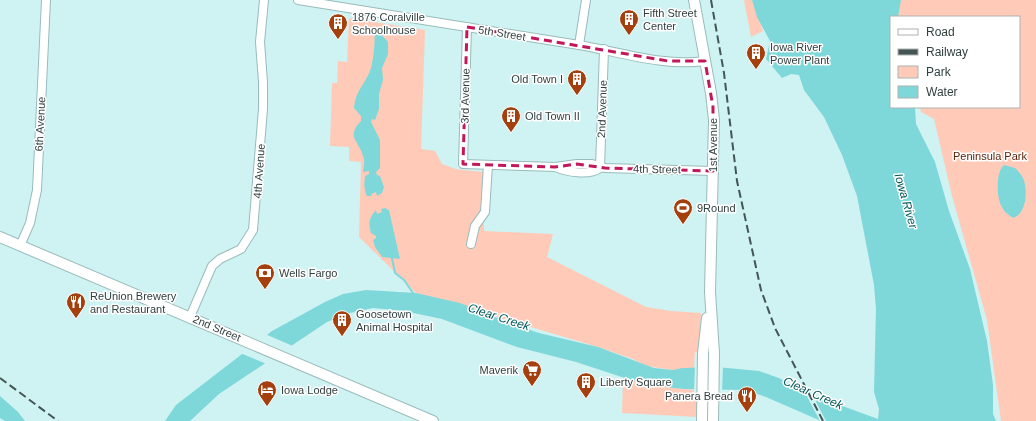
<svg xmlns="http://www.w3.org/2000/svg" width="1036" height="421" font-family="Arial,sans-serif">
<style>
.green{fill:#ffcbb8}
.water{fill:#7ed8da}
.pier{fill:#cff2f2}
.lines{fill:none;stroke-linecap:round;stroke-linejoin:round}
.stream{stroke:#7ed8da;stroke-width:2}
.minor-casing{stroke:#9bb;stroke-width:10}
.major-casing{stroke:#9bb;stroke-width:12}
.minor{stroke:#fff;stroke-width:8}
.major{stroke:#fff;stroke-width:10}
.rail{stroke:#455;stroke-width:2;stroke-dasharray:8 4;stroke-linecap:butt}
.marked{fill:none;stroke:#c2185b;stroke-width:3;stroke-dasharray:8 5;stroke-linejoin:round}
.labels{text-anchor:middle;stroke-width:3;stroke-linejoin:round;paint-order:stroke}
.poi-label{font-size:11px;fill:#313f3f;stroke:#fff;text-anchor:start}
.street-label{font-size:11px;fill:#313f3f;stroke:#fff}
.park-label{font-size:11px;fill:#591e03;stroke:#fff}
.water-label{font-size:12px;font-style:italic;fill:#05595b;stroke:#fff}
</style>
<rect width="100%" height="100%" fill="#cff2f2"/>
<g class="green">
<path d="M 744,0 L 752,0 L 763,31 L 751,37 Z"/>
<path d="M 868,0 L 1036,0 L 1036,421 L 1001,421 L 987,320 L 952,196 L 934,119 L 921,112 L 920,107 L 1019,107 L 1019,17 L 891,17 Z"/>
<path d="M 349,18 L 425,30 L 421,149 L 435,151 L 442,164 L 456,169 L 483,172 L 484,231 L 553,234 L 547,257 L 646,307 L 671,311 L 701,313 L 699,352 L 695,352 L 694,368 L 673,370 L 646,366 L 633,359 L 598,347 L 416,293 L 359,237 L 361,162 L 349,161 L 349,147 L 330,146 L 332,83 L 337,83 L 338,61 L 347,62 Z"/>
<path d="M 623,378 L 656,386 L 694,390 L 694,395 L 698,396 L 698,417 L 622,413 Z"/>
</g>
<g class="water">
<path d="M 752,0 L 901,0 L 898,17 L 891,17 L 891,107 L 915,107 L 916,124 L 935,162 L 949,211 L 970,269 L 987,341 L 993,385 L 993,414 L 996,421 L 821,421 L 766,397 L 745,390 L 684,389 L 656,386 L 634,381 L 576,362 L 517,347 L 442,319 L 404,311 L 373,308 L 350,313 L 327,322 L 219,394 L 190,421 L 165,421 L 176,405 L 272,331 L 325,302 L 343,294 L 366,290 L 416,293 L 460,303 L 515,325 L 539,333 L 598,347 L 654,368 L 673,370 L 682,368 L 717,367 L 759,371 L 779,378 L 804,392 L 878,419 L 879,409 L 874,392 L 876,309 L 874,285 L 857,196 L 842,155 L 824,117 L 804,90 L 799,75 L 791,74 L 782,78 L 766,59 L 770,41 L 757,17 Z"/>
<path d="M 379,29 L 380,33 L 388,42 L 388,54 L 382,68 L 383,80 L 379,94 L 379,109 L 375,120 L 372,119 L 371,122 L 380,140 L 380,168 L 376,172 L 377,175 L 380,176 L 384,187 L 382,193 L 377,196 L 376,192 L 371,194 L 372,196 L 367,196 C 364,190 364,184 365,176 L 369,174 L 369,171 L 363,172 C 364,167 365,161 363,156 C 360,142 345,137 361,121 L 361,116 L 354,108 C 355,92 364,85 370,71 C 373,64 376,38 374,31 Z"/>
<path d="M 1004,165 L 1015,168 C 1018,171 1021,174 1023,178 C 1028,189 1027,214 1013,218 C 1009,215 1004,212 1002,207 C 996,198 996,171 1004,165 Z"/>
<path d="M 385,208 L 389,210 L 400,259 L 382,257 L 375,247 L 373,240 L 376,238 L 376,236 L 371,233 C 368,223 369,218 376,210 L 377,214 L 382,212 L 381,209 Z"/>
<path d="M 0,396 L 18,412 L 25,421 L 5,421 L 0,418 Z"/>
</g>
<g class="pier">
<path d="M 265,334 L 295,347 L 269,365 L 240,353 Z"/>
<path d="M 695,365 L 723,366 L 722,391 L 694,392 Z"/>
<path d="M 803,389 L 811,392 L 826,421 L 820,421 Z"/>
</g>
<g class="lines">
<path class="stream" d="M 392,258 L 395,273 L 404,280 L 413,293"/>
<g class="minor-casing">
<g id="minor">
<path d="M 298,0 C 392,15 486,30 579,45 C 620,52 664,67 705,61"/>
<path d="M 467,27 L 463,164 L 555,167 L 577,164 L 592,164 L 605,168 L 713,171"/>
<path d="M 579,45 L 586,0"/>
<path d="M 555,167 C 567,172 589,176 600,168"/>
<path d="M 600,168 L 604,49"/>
<path d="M 471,244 L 475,226 L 485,212 L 488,165"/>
<path d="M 20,246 L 30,223 L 37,190 L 46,0"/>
<path d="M 190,317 L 212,266 L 220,259 L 241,249 L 253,230 L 263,109 L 263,82 L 260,42 L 264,0"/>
</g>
</g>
<g class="major-casing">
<g id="major">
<path d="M 694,0 L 711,93 L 714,120 L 710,292 L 714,353 L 713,421"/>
<path d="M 0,237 L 433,421"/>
<path d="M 702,421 L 703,353 L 707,318"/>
</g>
</g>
<use href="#minor" class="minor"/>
<use href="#major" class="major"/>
<g class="rail">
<path d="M 711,0 L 724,73 L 737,181 L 761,290 L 775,328 L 823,421"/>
<path d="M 0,378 L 58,421"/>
</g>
</g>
<path class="marked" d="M 467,27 L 668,61 L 705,61 L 713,107 L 713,171 L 605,168 L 577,164 L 555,167 L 463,164 Z"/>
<defs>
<g id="building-pin" transform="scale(1)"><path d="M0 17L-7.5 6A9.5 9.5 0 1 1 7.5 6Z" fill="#a43f0e" stroke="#fff"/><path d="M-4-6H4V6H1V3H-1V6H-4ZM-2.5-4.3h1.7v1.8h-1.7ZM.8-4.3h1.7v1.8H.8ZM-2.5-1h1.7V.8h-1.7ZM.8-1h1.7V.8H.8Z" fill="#fff"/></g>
<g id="stadium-pin" transform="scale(1)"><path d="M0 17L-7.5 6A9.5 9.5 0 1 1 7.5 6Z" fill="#a43f0e" stroke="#fff"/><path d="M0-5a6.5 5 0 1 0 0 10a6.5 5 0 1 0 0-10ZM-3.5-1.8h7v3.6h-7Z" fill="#fff"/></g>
<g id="bank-pin" transform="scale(1)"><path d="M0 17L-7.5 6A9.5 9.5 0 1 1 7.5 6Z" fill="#a43f0e" stroke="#fff"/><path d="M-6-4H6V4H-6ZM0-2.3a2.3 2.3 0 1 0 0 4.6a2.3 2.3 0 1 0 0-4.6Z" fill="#fff"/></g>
<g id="restaurant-pin" transform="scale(1)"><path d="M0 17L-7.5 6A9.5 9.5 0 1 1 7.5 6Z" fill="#a43f0e" stroke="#fff"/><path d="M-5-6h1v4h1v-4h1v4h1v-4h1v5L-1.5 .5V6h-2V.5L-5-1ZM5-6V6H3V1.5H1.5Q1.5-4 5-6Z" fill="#fff"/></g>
<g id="supermarket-pin" transform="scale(1)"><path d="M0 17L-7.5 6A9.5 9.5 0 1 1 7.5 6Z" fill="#a43f0e" stroke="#fff"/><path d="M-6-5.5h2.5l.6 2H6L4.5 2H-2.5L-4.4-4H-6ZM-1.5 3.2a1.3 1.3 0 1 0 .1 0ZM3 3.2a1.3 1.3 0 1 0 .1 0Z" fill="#fff"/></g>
<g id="hotel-pin" transform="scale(1)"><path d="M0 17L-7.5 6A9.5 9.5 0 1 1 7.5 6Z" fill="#a43f0e" stroke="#fff"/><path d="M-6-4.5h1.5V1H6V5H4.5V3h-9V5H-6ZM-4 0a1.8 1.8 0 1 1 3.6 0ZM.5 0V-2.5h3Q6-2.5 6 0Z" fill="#fff"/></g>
</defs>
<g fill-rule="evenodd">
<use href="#building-pin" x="629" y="19"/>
<use href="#building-pin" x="338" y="23"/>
<use href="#building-pin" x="756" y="53"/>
<use href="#building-pin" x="577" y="79"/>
<use href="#building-pin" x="511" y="116"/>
<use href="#stadium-pin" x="683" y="208"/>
<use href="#bank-pin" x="265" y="273"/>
<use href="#restaurant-pin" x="76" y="302"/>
<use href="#building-pin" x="342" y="320"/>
<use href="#supermarket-pin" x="532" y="370"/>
<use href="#building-pin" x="586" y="382"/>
<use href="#hotel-pin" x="267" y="390"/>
<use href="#restaurant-pin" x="747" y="396"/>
</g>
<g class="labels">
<g class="poi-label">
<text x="643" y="17">Fifth Street<tspan x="643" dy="13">Center</tspan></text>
<text x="352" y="21">1876 Coralville<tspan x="352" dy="13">Schoolhouse</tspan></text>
<text x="770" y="51">Iowa River<tspan x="770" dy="13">Power Plant</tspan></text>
<text x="563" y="83" text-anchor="end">Old Town I</text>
<text x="525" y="120">Old Town II</text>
<text x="697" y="212">9Round</text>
<text x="279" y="277">Wells Fargo</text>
<text x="90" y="300">ReUnion Brewery<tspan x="90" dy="13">and Restaurant</tspan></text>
<text x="356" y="318">Goosetown<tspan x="356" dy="13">Animal Hospital</tspan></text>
<text x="518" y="374" text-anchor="end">Maverik</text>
<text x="600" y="386">Liberty Square</text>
<text x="281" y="394">Iowa Lodge</text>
<text x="733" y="400" text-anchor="end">Panera Bread</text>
</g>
<g class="street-label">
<text transform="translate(502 33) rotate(9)" y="4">5th Street</text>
<text transform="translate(465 96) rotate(-89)" y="4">3rd Avenue</text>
<text transform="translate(602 109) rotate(-88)" y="4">2nd Avenue</text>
<text transform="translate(40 124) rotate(-87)" y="4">6th Avenue</text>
<text transform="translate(713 145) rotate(-90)" y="4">1st Avenue</text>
<text transform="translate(657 169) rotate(1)" y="4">4th Street</text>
<text transform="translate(259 171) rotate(-86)" y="4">4th Avenue</text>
<text transform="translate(217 328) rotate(23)" y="4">2nd Street</text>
</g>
<g class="park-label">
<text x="990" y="160">Peninsula Park</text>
</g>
<g class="water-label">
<text transform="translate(906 201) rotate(74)" y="4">Iowa River</text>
<text transform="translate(499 317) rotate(18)" y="4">Clear Creek</text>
<text transform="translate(813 393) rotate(24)" y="4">Clear Creek</text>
</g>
</g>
<rect x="890" y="16" width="130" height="92" fill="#ffffff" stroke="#adb2b2"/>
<rect x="898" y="29" width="20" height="6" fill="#ffffff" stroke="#adb2b2"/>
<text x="926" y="36" font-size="12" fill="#313f3f">Road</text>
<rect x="898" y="49" width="20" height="6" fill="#445555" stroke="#adb2b2"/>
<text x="926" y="56" font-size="12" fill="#313f3f">Railway</text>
<rect x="898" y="66" width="20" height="12" fill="#ffcbb8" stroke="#adb2b2"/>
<text x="926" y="76" font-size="12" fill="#313f3f">Park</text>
<rect x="898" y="86" width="20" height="12" fill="#7ed8da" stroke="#adb2b2"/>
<text x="926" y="96" font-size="12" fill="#313f3f">Water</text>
</svg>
